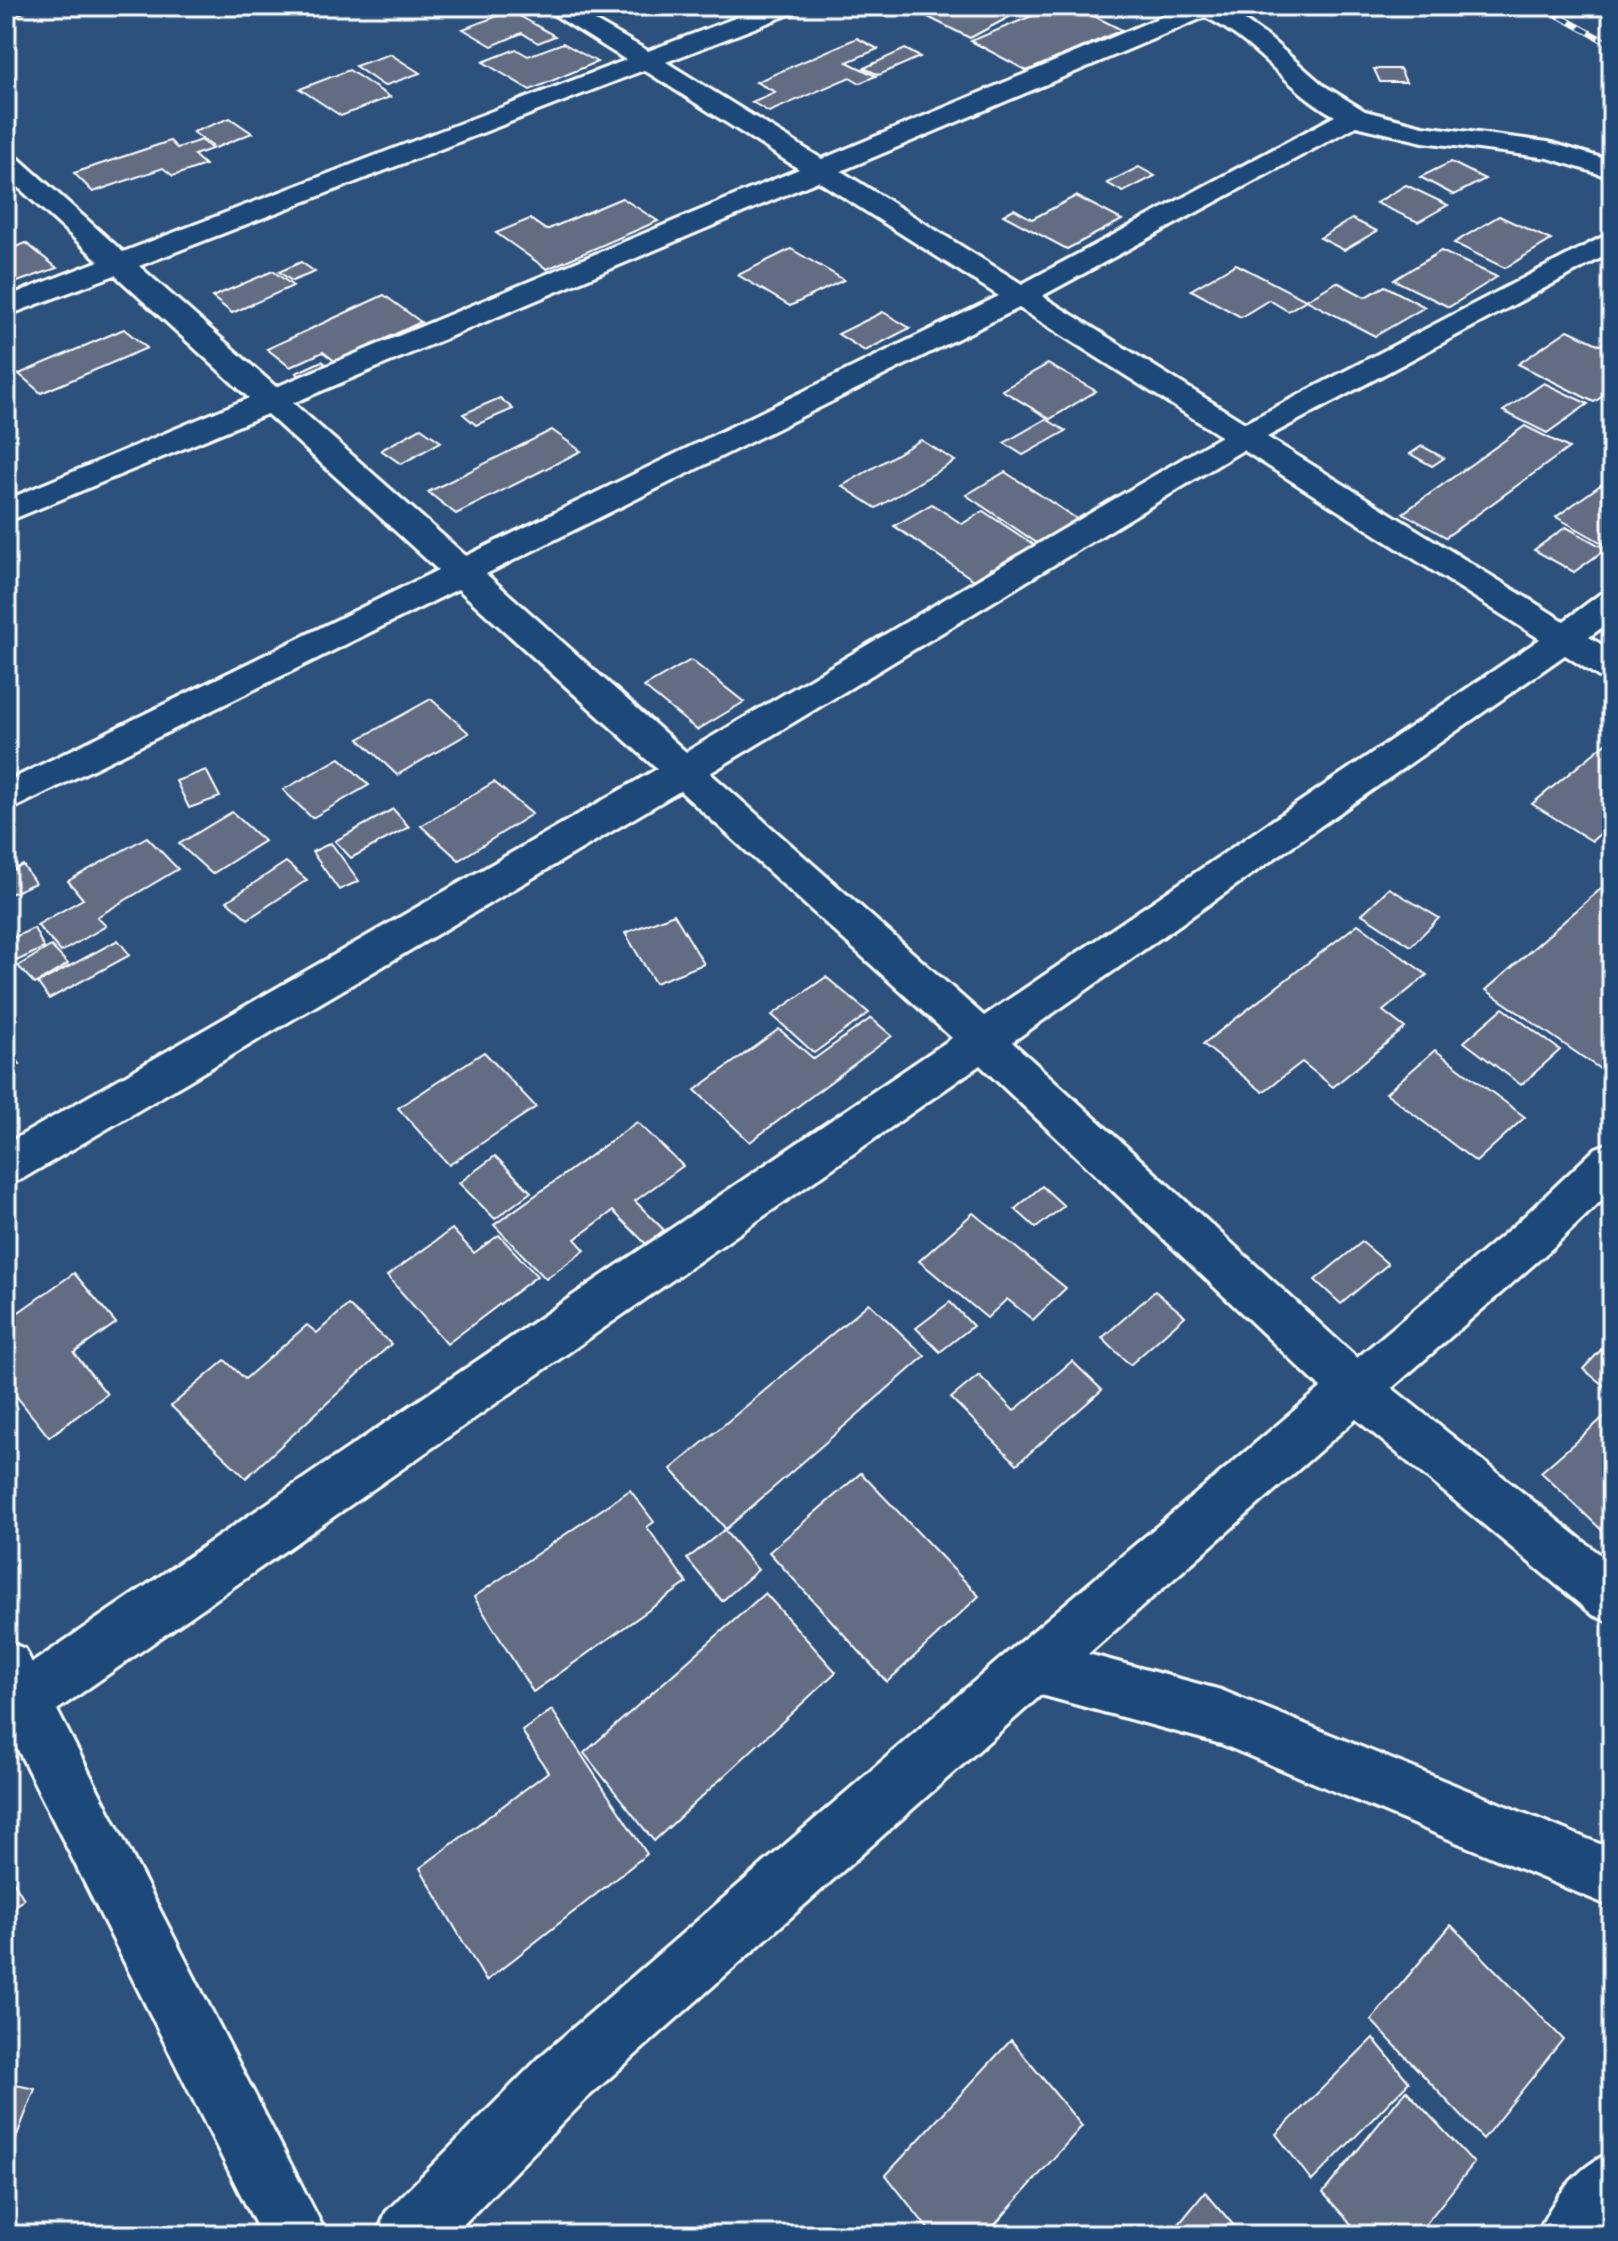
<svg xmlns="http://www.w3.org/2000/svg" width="1618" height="2241" font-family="Dekko,sans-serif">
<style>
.building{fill:#626c82;stroke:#fff;stroke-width:2}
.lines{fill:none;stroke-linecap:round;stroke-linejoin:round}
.minor-casing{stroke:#fff;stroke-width:6}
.minor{fill:#1f4a7a;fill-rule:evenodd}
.rail-casing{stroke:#fff;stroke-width:6}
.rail{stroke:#1f4a7a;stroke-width:4;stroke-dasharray:11;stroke-linecap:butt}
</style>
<rect width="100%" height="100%" fill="#2c517c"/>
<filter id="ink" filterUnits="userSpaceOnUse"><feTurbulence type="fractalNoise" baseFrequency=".0125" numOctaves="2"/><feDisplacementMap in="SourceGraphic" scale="16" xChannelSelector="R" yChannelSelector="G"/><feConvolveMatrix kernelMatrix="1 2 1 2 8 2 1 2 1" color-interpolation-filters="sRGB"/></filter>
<g filter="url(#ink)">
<g class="building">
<path d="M 937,6 L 989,6 L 1011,16 L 970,38 L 920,13 Z"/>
<path d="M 1056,6 L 1074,6 L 1122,30 L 1027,71 L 971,41 Z"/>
<path d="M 511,11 L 555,36 L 538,43 L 522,33 L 492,46 L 463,29 Z"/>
<path d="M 857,38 L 878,49 L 847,62 L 876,76 L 860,83 L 850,77 L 769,112 L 752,102 L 775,92 L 756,82 Z"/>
<path d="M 563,43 L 597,62 L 530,90 L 483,62 L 516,49 L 528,56 Z"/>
<path d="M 905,49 L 920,57 L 879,75 L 864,68 Z"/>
<path d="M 390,54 L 420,73 L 384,86 L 355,66 Z"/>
<path d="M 1374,69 L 1400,69 L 1406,82 L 1380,82 Z"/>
<path d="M 349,70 L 390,97 L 341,116 L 300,89 Z"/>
<path d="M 230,118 L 252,133 L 215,148 L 193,132 Z"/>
<path d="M 201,140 L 212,149 L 194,155 L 205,165 L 173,176 L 163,168 L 93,192 L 74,173 L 170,141 L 177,148 Z"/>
<path d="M 1451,162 L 1485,179 L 1454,195 L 1420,177 Z"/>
<path d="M 1139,167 L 1155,176 L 1123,192 L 1107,183 Z"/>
<path d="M 1406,185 L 1448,205 L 1418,222 L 1376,203 Z"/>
<path d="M 1076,196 L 1122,220 L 1067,249 L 1003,215 L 1014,209 L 1032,219 Z"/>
<path d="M 622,198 L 658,221 L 547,269 L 496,233 L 530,219 L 546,230 Z"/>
<path d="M 1499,216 L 1551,240 L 1505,268 L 1454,243 Z"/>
<path d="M 1352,219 L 1377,231 L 1344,250 L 1320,238 Z"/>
<path d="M 26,243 L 57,268 L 6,286 L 6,251 Z"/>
<path d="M 791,249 L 844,280 L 790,306 L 738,275 Z"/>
<path d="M 1441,251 L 1497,277 L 1449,307 L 1394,280 Z"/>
<path d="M 301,262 L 315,272 L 292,281 L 279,272 Z"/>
<path d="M 1236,264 L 1306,300 L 1288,311 L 1269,300 L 1241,317 L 1191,290 Z"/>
<path d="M 273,271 L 293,286 L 232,313 L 212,297 Z"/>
<path d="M 1337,282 L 1365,297 L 1385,286 L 1425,307 L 1375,336 L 1306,300 Z"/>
<path d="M 384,295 L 421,322 L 336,362 L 323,352 L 290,367 L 267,349 Z"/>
<path d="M 883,312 L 910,328 L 865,351 L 838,334 Z"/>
<path d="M 124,329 L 147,348 L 41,393 L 19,374 Z"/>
<path d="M 1568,330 L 1600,345 L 1604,342 L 1612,346 L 1612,390 L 1594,402 L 1518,364 Z"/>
<path d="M 322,361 L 336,372 L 310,384 L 296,373 Z"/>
<path d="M 1048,364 L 1096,391 L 1050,419 L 1002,390 Z"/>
<path d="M 1544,383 L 1588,404 L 1547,433 L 1503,411 Z"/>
<path d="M 500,398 L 513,409 L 476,425 L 463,414 Z"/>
<path d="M 1046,419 L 1066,431 L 1023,455 L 1004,443 Z"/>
<path d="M 1525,426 L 1569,448 L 1446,537 L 1403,513 Z"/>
<path d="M 421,428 L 441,442 L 401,464 L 381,450 Z"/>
<path d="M 552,430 L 581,451 L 456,514 L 428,492 Z"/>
<path d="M 921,440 L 955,461 L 876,508 L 842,486 Z"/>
<path d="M 1422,446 L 1444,458 L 1432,466 L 1410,454 Z"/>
<path d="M 1005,472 L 1080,521 L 1040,545 L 966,495 Z"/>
<path d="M 1609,479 L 1612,481 L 1612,541 L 1606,545 L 1556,517 Z"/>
<path d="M 932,504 L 962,524 L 983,511 L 1039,548 L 1000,573 L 992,568 L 974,580 L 894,526 Z"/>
<path d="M 1566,527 L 1606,549 L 1574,572 L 1534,550 Z"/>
<path d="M 691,660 L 744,702 L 697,730 L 644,687 Z"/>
<path d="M 431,699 L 469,733 L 397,775 L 359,739 Z"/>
<path d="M 1611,739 L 1612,823 L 1592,841 L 1532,804 Z"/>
<path d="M 340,758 L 369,785 L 312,818 L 283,790 Z"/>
<path d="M 206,770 L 220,797 L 189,808 L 176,781 Z"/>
<path d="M 494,782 L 532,814 L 459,860 L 421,826 Z"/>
<path d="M 393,809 L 409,827 L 351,858 L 335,841 Z"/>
<path d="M 232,812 L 264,841 L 212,874 L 179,844 Z"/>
<path d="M 147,837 L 178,869 L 97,917 L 106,926 L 61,952 L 37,925 L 83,899 L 68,881 Z"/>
<path d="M 331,843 L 359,881 L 339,890 L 312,852 Z"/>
<path d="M 286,862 L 307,880 L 248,919 L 227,901 Z"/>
<path d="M 23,865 L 35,883 L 6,896 L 6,873 Z"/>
<path d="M 1612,879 L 1612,1057 L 1600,1069 L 1486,990 Z"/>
<path d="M 1389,888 L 1439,918 L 1411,946 L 1362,914 Z"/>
<path d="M 674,914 L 704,964 L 655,983 L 625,933 Z"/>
<path d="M 1358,924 L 1427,975 L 1383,1011 L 1405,1028 L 1333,1087 L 1302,1062 L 1263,1092 L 1203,1044 Z"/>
<path d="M 34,928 L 44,948 L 10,964 L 6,941 Z"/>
<path d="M 118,940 L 130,955 L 49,999 L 38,983 Z"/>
<path d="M 51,946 L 68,964 L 35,984 L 18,966 Z"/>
<path d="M 826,977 L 869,1013 L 814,1053 L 772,1015 Z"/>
<path d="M 1503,1008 L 1560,1050 L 1521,1085 L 1464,1042 Z"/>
<path d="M 871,1018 L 892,1036 L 750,1142 L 695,1090 L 779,1029 L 814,1059 Z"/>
<path d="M 6,1046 L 20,1064 L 6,1072 Z"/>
<path d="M 1435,1050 L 1525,1117 L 1476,1162 L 1386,1093 Z"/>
<path d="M 484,1052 L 536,1107 L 449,1165 L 398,1108 Z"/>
<path d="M 637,1122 L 683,1166 L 635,1201 L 664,1230 L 646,1244 L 613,1211 L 575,1239 L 585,1250 L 546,1279 L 494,1225 Z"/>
<path d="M 495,1156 L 531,1192 L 495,1219 L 459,1183 Z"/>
<path d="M 1042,1186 L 1064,1206 L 1036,1228 L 1015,1209 Z"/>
<path d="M 973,1213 L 1066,1288 L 1033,1320 L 1007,1299 L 987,1318 L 919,1261 Z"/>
<path d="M 452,1229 L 474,1253 L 499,1235 L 537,1276 L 447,1344 L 387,1276 Z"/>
<path d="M 1362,1242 L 1388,1264 L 1341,1304 L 1315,1280 Z"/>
<path d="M 74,1273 L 116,1323 L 74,1353 L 107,1394 L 49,1437 L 6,1383 L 6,1321 Z"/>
<path d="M 1155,1291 L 1185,1316 L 1130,1365 L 1102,1338 Z"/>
<path d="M 950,1302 L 973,1326 L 940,1352 L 916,1328 Z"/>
<path d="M 869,1303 L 925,1356 L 726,1529 L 671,1469 Z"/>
<path d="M 348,1305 L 391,1344 L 246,1478 L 171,1406 L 225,1360 L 245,1379 L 307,1325 L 317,1333 Z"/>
<path d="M 1612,1338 L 1612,1392 L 1583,1369 Z"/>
<path d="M 1072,1361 L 1102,1390 L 1017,1464 L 951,1398 L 979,1375 L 1014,1411 Z"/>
<path d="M 1612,1410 L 1612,1540 L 1541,1472 Z"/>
<path d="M 861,1473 L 979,1596 L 887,1682 L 769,1552 Z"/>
<path d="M 630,1490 L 654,1522 L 647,1527 L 687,1583 L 533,1692 L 474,1597 Z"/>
<path d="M 724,1530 L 758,1570 L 722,1601 L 687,1559 Z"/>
<path d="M 765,1593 L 836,1672 L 654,1841 L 584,1753 Z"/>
<path d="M 552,1710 L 647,1854 L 486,1981 L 420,1868 L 548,1772 L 522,1731 Z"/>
<path d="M 6,1869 L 24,1899 L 6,1913 Z"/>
<path d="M 1451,1925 L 1563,2039 L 1483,2139 L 1371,2020 Z"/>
<path d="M 1373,2038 L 1409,2082 L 1312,2181 L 1276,2134 Z"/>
<path d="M 1011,2040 L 1082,2126 L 986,2235 L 933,2235 L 886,2175 Z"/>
<path d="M 6,2083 L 35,2089 L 6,2164 Z"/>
<path d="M 1406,2090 L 1474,2163 L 1417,2235 L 1361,2235 L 1323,2193 Z"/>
<path d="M 1205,2192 L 1242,2235 L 1170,2235 Z"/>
</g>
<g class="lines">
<g class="minor-casing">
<g id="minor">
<path d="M 6,6 L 25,6 L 22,11 L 6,16 Z"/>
<path d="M 540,6 L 569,6 L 648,51 L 767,6 L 801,6 L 798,11 L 666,62 L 822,159 L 1187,6 L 1219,6 L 1229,10 L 1268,37 L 1323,85 L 1365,111 L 1423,126 L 1548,142 L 1612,161 L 1612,178 L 1548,158 L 1423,142 L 1356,126 L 1042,296 L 1245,423 L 1612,232 L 1612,252 L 1267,437 L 1564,621 L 1600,594 L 1612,591 L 1612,620 L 1589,637 L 1612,651 L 1612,680 L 1599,677 L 1565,655 L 1012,1042 L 1357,1358 L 1517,1223 L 1596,1148 L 1612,1142 L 1612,1190 L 1549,1251 L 1392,1388 L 1612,1564 L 1612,1623 L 1593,1615 L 1356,1419 L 1088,1654 L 1221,1690 L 1612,1849 L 1612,1907 L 1221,1744 L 1041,1695 L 587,2098 L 453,2235 L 377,2235 L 386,2212 L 543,2054 L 1014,1647 L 1321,1388 L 980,1065 L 57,1710 L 327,2235 L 261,2235 L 12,1738 L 6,1740 L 6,1641 L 25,1649 L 32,1663 L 952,1038 L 680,791 L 22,1179 L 6,1185 L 6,1144 L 657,769 L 458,589 L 6,812 L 6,782 L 438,570 L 267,414 L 6,522 L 6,500 L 249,398 L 115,275 L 6,316 L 6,297 L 99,261 L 6,176 L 6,154 L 16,156 L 123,252 L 626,60 ZM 1205,17 C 1255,40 1287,90 1335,116 L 1022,284 L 841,171 ZM 644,70 L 799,169 L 276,387 L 139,266 ZM 818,181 L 999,296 L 466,556 L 293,403 ZM 1019,308 L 1221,436 L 686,752 L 486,574 ZM 1243,450 L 1540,639 L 984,1016 L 710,773 Z"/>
<path d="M 1612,2152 L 1610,2235 L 1537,2235 C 1551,2201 1577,2166 1612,2152 Z"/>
</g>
</g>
<use href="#minor" class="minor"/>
<g class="rail-casing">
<path id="rail" d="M 1541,6 L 1612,45"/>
</g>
<use href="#rail" class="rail"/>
</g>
</g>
<rect width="1618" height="2241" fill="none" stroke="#1f4a7a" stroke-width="32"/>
<rect x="16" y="16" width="1586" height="2209" fill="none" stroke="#fff" stroke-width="3" filter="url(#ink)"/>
</svg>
